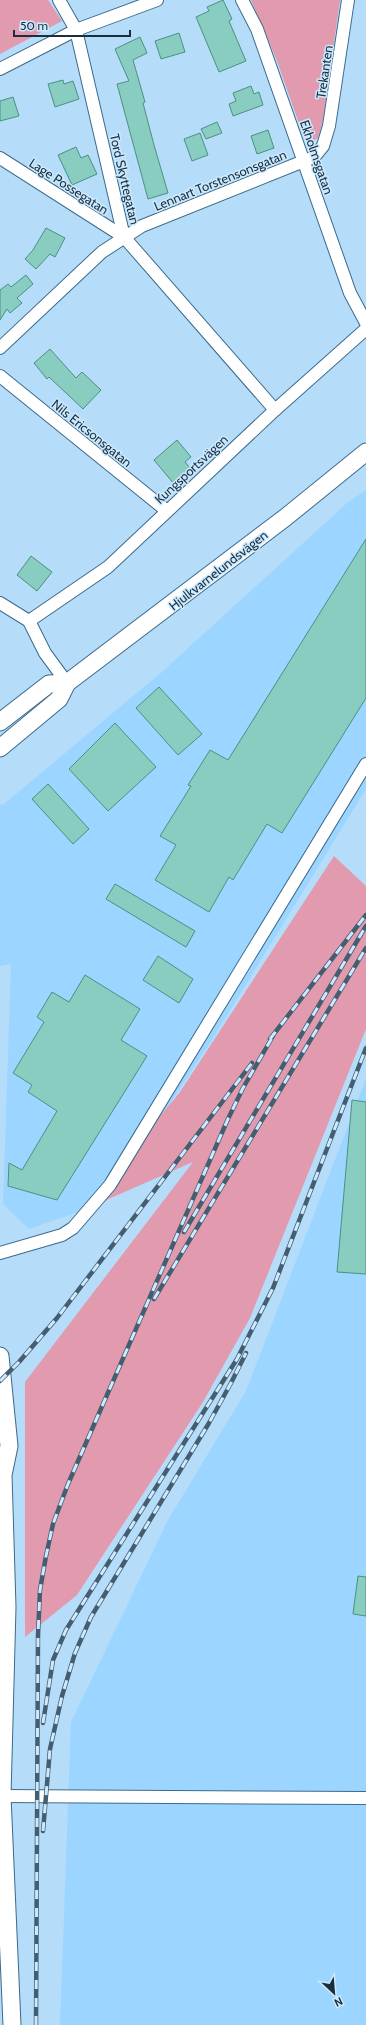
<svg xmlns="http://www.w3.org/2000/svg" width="366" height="2025" font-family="Cabin,sans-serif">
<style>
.built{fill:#9cd5ff}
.green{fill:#e19aae}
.building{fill:#88cdc0;stroke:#4b9084}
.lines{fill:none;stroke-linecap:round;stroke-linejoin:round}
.street-casing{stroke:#3c6a8b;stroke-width:14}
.secondary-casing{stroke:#3c6a8b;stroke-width:19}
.street{stroke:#fff;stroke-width:12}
.secondary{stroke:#fff;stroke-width:17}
.rail-casing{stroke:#445e70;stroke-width:4.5}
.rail{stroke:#cbe9ff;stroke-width:3;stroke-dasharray:9;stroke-linecap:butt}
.labels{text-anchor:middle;stroke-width:3;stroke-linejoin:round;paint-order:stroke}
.street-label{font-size:13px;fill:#1a2e3c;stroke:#cbe9ff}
</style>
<rect width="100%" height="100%" fill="#b5ddfa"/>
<g class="built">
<path d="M 366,490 L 366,789 L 210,1043 L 167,1108 L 81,1211 L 29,1229 L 3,1204 L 11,964 L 0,966 L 0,805 L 4,804 L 163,671 L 347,503 Z"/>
<path d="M 366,1079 L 366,2025 L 60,2025 L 71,1722 L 168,1520 L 246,1391 Z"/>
</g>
<g class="green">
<path d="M 0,0 L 48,0 L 62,21 L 0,54 Z"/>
<path d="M 251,0 L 340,0 L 323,120 L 318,138 L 312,141 L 305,136 L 301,129 L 277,61 Z"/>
<path d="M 334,856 L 366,886 L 366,1029 L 250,1318 L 203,1402 L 77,1595 L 25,1637 L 25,1382 L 193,1162 L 81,1211 L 180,1092 Z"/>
</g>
<g class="building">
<path d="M 223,0 L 232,19 L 229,21 L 246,61 L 219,72 L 196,17 L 209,11 L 207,7 Z"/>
<path d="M 179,33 L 185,52 L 161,59 L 155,41 Z"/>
<path d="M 140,37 L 147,53 L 133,60 L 145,102 L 143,103 L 154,145 L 168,193 L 148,199 L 117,84 L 129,81 L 115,49 Z"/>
<path d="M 63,80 L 64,84 L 73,81 L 79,99 L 55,107 L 48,84 Z"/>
<path d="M 251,86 L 254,94 L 259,92 L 263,105 L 233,116 L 229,104 L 236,101 L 233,93 Z"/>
<path d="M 13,97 L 19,116 L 0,121 L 0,101 Z"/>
<path d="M 217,122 L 222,133 L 206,139 L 201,129 Z"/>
<path d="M 268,130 L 274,148 L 257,154 L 251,136 Z"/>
<path d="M 200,133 L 208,155 L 192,161 L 184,139 Z"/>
<path d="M 76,147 L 81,158 L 88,155 L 97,174 L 72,185 L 58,155 Z"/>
<path d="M 46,228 L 65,238 L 55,257 L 50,254 L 36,269 L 25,259 L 33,250 Z"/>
<path d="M 26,275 L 33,284 L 17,298 L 22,303 L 10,313 L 7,309 L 0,320 L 0,290 L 8,284 L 11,287 Z"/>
<path d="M 50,349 L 76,378 L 82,372 L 101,390 L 83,409 L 49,377 L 47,379 L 34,363 Z"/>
<path d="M 177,440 L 191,457 L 185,462 L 191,469 L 174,484 L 154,460 Z"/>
<path d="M 366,539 L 366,698 L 282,833 L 267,824 L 233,880 L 229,877 L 209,912 L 155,880 L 176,845 L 160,836 L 191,786 L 188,785 L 210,750 L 228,760 Z"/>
<path d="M 31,556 L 52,572 L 37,591 L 17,575 Z"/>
<path d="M 159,687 L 202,734 L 178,755 L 136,708 Z"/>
<path d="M 115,723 L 156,767 L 108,811 L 69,769 Z"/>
<path d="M 48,784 L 89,829 L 73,844 L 32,799 Z"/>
<path d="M 115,884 L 195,931 L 186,947 L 106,899 Z"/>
<path d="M 158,956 L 193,979 L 179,1003 L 143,980 Z"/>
<path d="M 85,975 L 140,1009 L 121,1040 L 147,1056 L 57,1200 L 8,1186 L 9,1163 L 22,1170 L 57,1111 L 28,1092 L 32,1085 L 13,1073 L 44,1022 L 37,1017 L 52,992 L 69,1002 Z"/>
<path d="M 352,1100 L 366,1102 L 366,1274 L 337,1272 Z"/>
<path d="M 358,1576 L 366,1577 L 366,1616 L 353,1614 Z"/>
</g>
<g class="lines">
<g class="street-casing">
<g id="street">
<path d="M 59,0 L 76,30 L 124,237 L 275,410"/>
<path d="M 242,0 L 257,29 L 350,293 L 366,323"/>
<path d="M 0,69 L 76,30 L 157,0"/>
<path d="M 0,158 L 124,237"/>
<path d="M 0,348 L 102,252 L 142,226 L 314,157 L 323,146 L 329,126 L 348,0"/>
<path d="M 0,376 L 167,511"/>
<path d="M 0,603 L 29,621 L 45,653 L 67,683"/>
<path d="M 29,621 L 108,567 L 275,410 L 366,329"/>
<path d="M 0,1253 L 62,1235 L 73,1228 L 110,1185 L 366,764"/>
<path d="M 0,1796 L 366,1798"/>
</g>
</g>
<g class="secondary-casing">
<g id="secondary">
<path d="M 0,722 L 49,684 L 67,683"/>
<path d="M 0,748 L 59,699 L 67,683 L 286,517 L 366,452"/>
<path d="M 0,1356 L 9,1446 L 3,1475 L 7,1607 L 2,1796 L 12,2025"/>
</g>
</g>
<use href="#street" class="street"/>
<use href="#secondary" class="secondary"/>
<g class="rail-casing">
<g id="rail">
<path d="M 270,1039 L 366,915"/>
<path d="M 184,1232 L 366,926"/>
<path d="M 154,1299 L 366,948"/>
<path d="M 0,1381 L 19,1362 L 57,1318 L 252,1063"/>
<path d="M 43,1723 L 53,1660 L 66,1630 L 237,1359 L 273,1288 L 366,1048"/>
<path d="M 43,1831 L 50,1749 L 62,1696 L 75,1653 L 91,1617 L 209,1423 L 231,1383 L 246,1353"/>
<path d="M 36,2025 L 38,1635 L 40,1590 L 46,1556 L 53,1524 L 68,1484 L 228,1119 L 243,1088 L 273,1036"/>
</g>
</g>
<use href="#rail" class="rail"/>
</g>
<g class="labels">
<g class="street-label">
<text transform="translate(324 72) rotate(-82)" y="5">Trekanten</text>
<text transform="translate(317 157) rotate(71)" y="5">Ekholmsgatan</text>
<text transform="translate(125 179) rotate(77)" y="5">Tord Skyttegatan</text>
<text transform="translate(220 180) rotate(-22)" y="5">Lennart Torstensonsgatan</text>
<text transform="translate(69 186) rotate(33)" y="5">Lage Possegatan</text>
<text transform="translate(92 433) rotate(39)" y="5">Nils Ericsonsgatan</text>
<text transform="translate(191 469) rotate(-43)" y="5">Kungsportsvägen</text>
<text transform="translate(218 570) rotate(-38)" y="5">Hjulkvarnelundsvägen</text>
</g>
</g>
<g transform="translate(334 1993) rotate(154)" stroke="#cbe9ff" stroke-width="3" paint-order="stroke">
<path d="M0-3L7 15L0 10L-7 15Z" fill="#1a2e3c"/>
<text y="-6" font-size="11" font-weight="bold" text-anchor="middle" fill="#1a2e3c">N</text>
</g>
<path d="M14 30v6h116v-6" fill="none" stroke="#1a2e3c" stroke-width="2"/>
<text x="20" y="30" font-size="12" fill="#1a2e3c" stroke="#cbe9ff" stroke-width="3" paint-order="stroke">50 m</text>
</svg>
